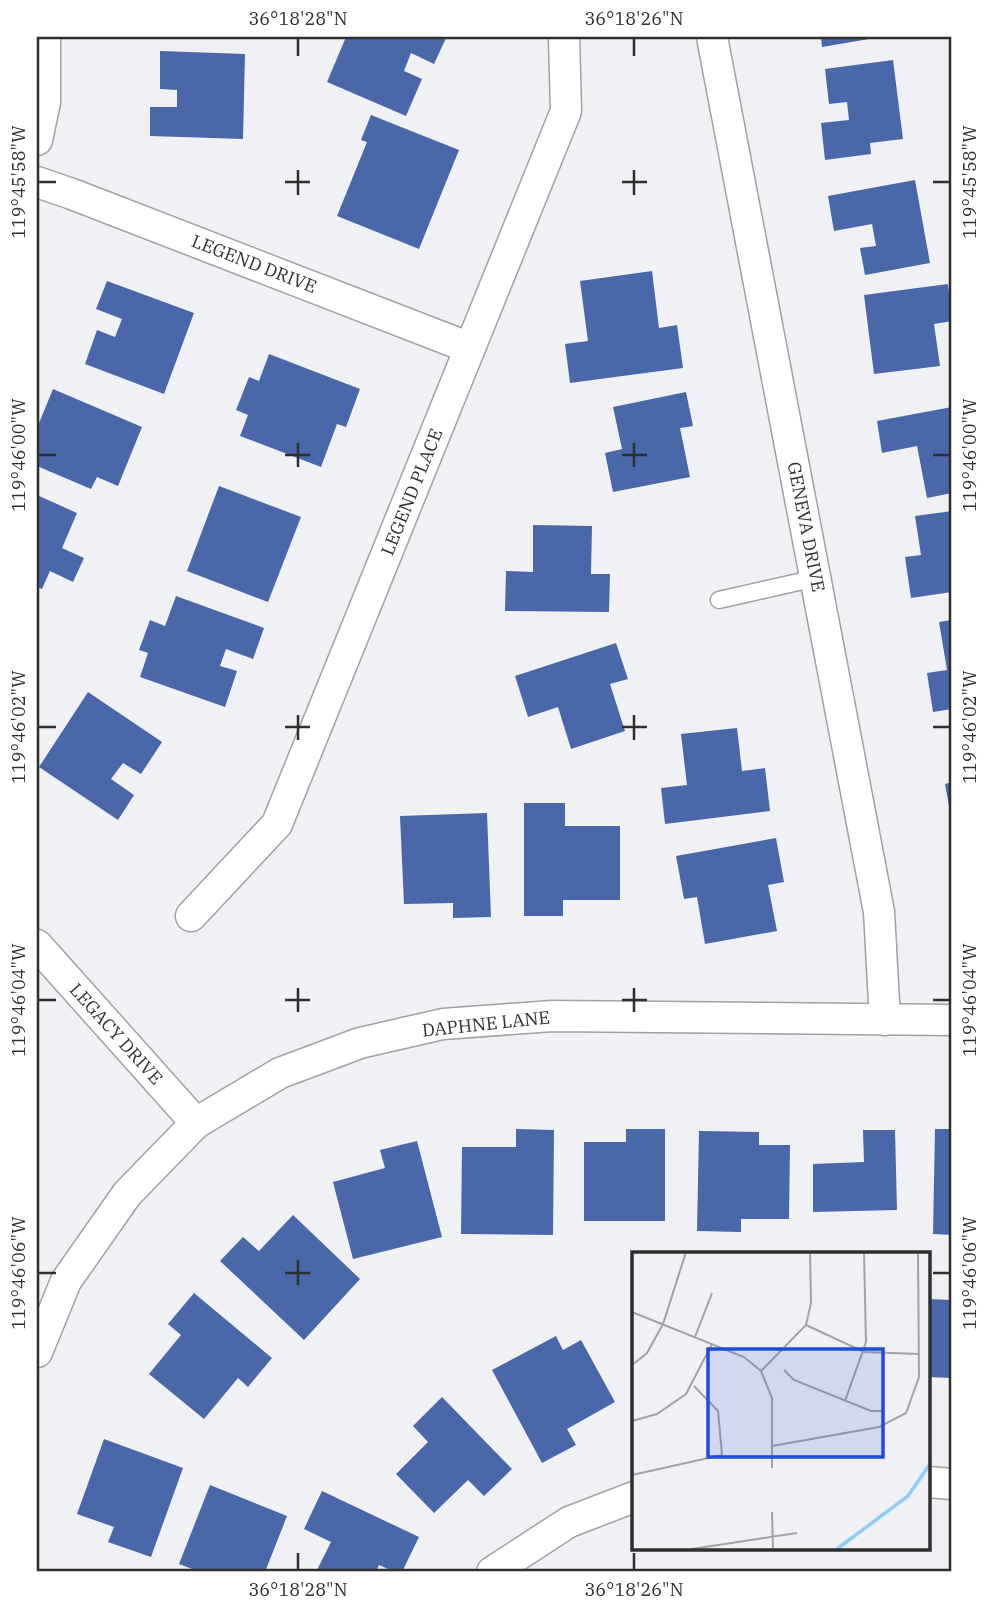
<svg xmlns="http://www.w3.org/2000/svg" width="989" height="1609" font-family="'IBM Plex Serif',serif">
<style>
.building{fill:#4a67a9}
.lines{fill:none;stroke-linecap:round;stroke-linejoin:round}
.lane-casing{stroke:#a0a1a3;stroke-width:19}
.street-casing{stroke:#a0a1a3;stroke-width:33}
.lane{stroke:#fff;stroke-width:16}
.street{stroke:#fff;stroke-width:30}
.ticks{fill:none;stroke:#2f2f30;stroke-width:2.5}
.labels{text-anchor:middle;stroke-width:7;stroke-linejoin:round;paint-order:stroke}
.street-label{font-size:18px;fill:#2f2f30;stroke:#fff}
.inset-river{fill:none;stroke:#90ccf8;stroke-width:3.5}
.inset-road{fill:none;stroke:#a3a3a6;stroke-width:2}
.view{fill:#1d4ed8;fill-opacity:0.15;stroke:#1d4ed8;stroke-width:3.5}
.inset-edge{fill:none;stroke:#2f2f30;stroke-width:3.5}
.neatline{fill:none;stroke:#2f2f30;stroke-width:2.5}
.ticks-label{font-size:18px;text-anchor:middle;fill:#2f2f30}
</style>
<rect width="100%" height="100%" fill="#f0f1f4"/>
<g class="building">
<path d="M 346,37 L 444,37 L 446,38 L 434,64 L 411,53 L 404,71 L 422,79 L 406,116 L 327,82 Z"/>
<path d="M 821,37 L 874,37 L 875,38 L 822,47 Z"/>
<path d="M 160,51 L 245,54 L 243,139 L 150,136 L 150,107 L 177,107 L 177,90 L 160,89 Z"/>
<path d="M 893,60 L 903,139 L 870,143 L 871,154 L 825,160 L 821,123 L 849,120 L 847,102 L 829,104 L 825,69 Z"/>
<path d="M 371,115 L 459,150 L 419,249 L 337,216 L 367,142 L 361,140 Z"/>
<path d="M 915,180 L 930,263 L 865,275 L 860,248 L 876,246 L 872,224 L 834,231 L 828,196 Z"/>
<path d="M 652,271 L 659,328 L 677,325 L 683,368 L 570,383 L 565,344 L 588,341 L 580,281 Z"/>
<path d="M 107,281 L 194,313 L 164,394 L 85,364 L 97,330 L 115,337 L 122,319 L 96,309 Z"/>
<path d="M 948,284 L 952,321 L 934,324 L 940,366 L 874,374 L 864,295 Z"/>
<path d="M 269,354 L 360,389 L 346,427 L 337,424 L 321,467 L 240,436 L 248,415 L 236,410 L 249,377 L 259,381 Z"/>
<path d="M 53,389 L 142,427 L 118,486 L 97,477 L 91,489 L 37,466 L 37,428 Z"/>
<path d="M 686,392 L 693,426 L 680,428 L 690,477 L 613,492 L 605,453 L 622,449 L 613,407 Z"/>
<path d="M 952,407 L 952,493 L 927,498 L 917,446 L 882,453 L 877,421 Z"/>
<path d="M 219,486 L 301,517 L 268,602 L 187,571 Z"/>
<path d="M 37,495 L 77,513 L 62,548 L 84,558 L 73,582 L 50,571 L 42,589 L 37,587 Z"/>
<path d="M 952,511 L 952,592 L 911,598 L 905,557 L 921,555 L 915,516 Z"/>
<path d="M 533,525 L 592,526 L 591,574 L 610,574 L 609,612 L 505,611 L 506,571 L 533,572 Z"/>
<path d="M 176,596 L 264,628 L 253,659 L 226,649 L 220,666 L 237,671 L 225,707 L 140,677 L 148,653 L 139,650 L 150,620 L 165,626 Z"/>
<path d="M 952,620 L 952,709 L 933,712 L 927,673 L 947,670 L 939,622 Z"/>
<path d="M 616,643 L 628,679 L 610,684 L 625,731 L 571,749 L 558,707 L 528,717 L 515,676 Z"/>
<path d="M 88,692 L 162,742 L 141,774 L 123,763 L 111,779 L 134,795 L 118,820 L 39,767 Z"/>
<path d="M 737,728 L 742,771 L 765,768 L 770,811 L 665,824 L 661,788 L 687,785 L 681,734 Z"/>
<path d="M 952,782 L 952,817 L 951,817 L 945,784 Z"/>
<path d="M 524,803 L 565,803 L 565,826 L 620,826 L 620,900 L 563,900 L 563,916 L 524,916 Z"/>
<path d="M 487,813 L 491,917 L 453,918 L 453,903 L 404,904 L 400,816 Z"/>
<path d="M 776,838 L 784,882 L 768,885 L 777,931 L 705,944 L 697,897 L 684,899 L 676,856 Z"/>
<path d="M 516,1129 L 554,1130 L 553,1235 L 461,1234 L 462,1147 L 516,1147 Z"/>
<path d="M 626,1129 L 665,1129 L 665,1221 L 584,1221 L 584,1142 L 626,1142 Z"/>
<path d="M 935,1129 L 952,1129 L 952,1235 L 933,1234 Z"/>
<path d="M 863,1130 L 895,1130 L 897,1210 L 813,1212 L 813,1164 L 864,1162 Z"/>
<path d="M 699,1131 L 759,1132 L 759,1145 L 790,1145 L 789,1219 L 741,1219 L 741,1232 L 697,1231 Z"/>
<path d="M 417,1141 L 442,1237 L 353,1259 L 333,1182 L 385,1168 L 380,1150 Z"/>
<path d="M 293,1215 L 360,1279 L 304,1340 L 220,1261 L 243,1237 L 259,1251 Z"/>
<path d="M 194,1293 L 272,1358 L 248,1387 L 238,1378 L 204,1419 L 149,1374 L 181,1335 L 168,1324 Z"/>
<path d="M 928,1299 L 952,1300 L 952,1378 L 928,1377 Z"/>
<path d="M 556,1336 L 563,1350 L 581,1340 L 615,1402 L 567,1429 L 576,1445 L 542,1463 L 492,1370 Z"/>
<path d="M 442,1397 L 512,1469 L 484,1496 L 468,1480 L 434,1513 L 396,1474 L 428,1442 L 413,1426 Z"/>
<path d="M 104,1439 L 183,1468 L 151,1557 L 108,1542 L 114,1527 L 77,1514 Z"/>
<path d="M 210,1485 L 287,1516 L 265,1572 L 200,1572 L 179,1564 Z"/>
<path d="M 322,1491 L 419,1537 L 402,1572 L 395,1572 L 379,1565 L 376,1572 L 316,1572 L 331,1542 L 304,1529 Z"/>
</g>
<g class="lines">
<g class="lane-casing">
<path id="lane" d="M 719,600 L 816,578"/>
</g>
<g class="street-casing">
<g id="street">
<path d="M 712,37 L 879,912 L 885,1020"/>
<path d="M 37,140 L 45,102 L 45,37"/>
<path d="M 37,182 L 72,194 L 470,348"/>
<path d="M 191,916 L 277,824 L 566,111 L 564,37"/>
<path d="M 37,945 L 196,1123"/>
<path d="M 37,1352 L 66,1281 L 127,1194 L 196,1123 L 280,1073 L 360,1043 L 443,1024 L 552,1016 L 952,1020"/>
<path d="M 928,1482 L 952,1484"/>
<path d="M 492,1572 L 569,1522 L 634,1497"/>
</g>
</g>
<use href="#lane" class="lane"/>
<use href="#street" class="street"/>
</g>
<path class="ticks" d="M 298,38 L 298,56M 634,38 L 634,56M 298,170 L 298,195M 634,170 L 634,195M 38,182 L 56,182M 285,182 L 310,182M 622,182 L 647,182M 933,182 L 950,182M 298,443 L 298,467M 634,443 L 634,467M 38,455 L 56,455M 285,455 L 310,455M 622,455 L 647,455M 933,455 L 950,455M 298,715 L 298,740M 634,715 L 634,740M 38,727 L 56,727M 285,727 L 310,727M 622,727 L 647,727M 933,727 L 950,727M 298,988 L 298,1012M 634,988 L 634,1012M 38,1000 L 56,1000M 285,1000 L 310,1000M 622,1000 L 647,1000M 933,1000 L 950,1000M 298,1260 L 298,1285M 38,1273 L 56,1273M 285,1273 L 310,1273M 933,1273 L 950,1273M 298,1553 L 298,1570M 634,1553 L 634,1570"/>
<g class="labels">
<g class="street-label">
<text transform="translate(254 264) rotate(21)" y="6">LEGEND DRIVE</text>
<text transform="translate(412 492) rotate(-68)" y="6">LEGEND PLACE</text>
<text transform="translate(806 527) rotate(79)" y="6">GENEVA DRIVE</text>
<text transform="translate(486 1024) rotate(-6)" y="6">DAPHNE LANE</text>
<text transform="translate(116 1034) rotate(48)" y="6">LEGACY DRIVE</text>
</g>
</g>
<g transform="translate(632 1252)">
<rect width="298" height="298" fill="#f0f1f4"/>
<path class="inset-river" d="M 205,297 L 276,244 L 298,212"/>
<path class="inset-road" d="M 0,60 L 112,105 L 129,119 L 140,146 L 140,216M 174,73 L 232,100 L 287,102M 63,85 L 80,41M 0,113 L 15,101 L 31,72 L 54,0M 152,118 L 162,128 L 239,159 L 252,159M 129,119 L 174,73 L 179,51 L 178,0M 213,149 L 234,90 L 232,0M 0,169 L 25,162 L 54,142 L 80,92M 140,194 L 247,175 L 274,161 L 287,125 L 286,0M 0,223 L 90,203 L 86,159 L 62,134M 140,260 L 141,297M 60,297 L 165,281"/>
<path class="view" d="M 76,97 L 251,97 L 251,205 L 76,205 Z"/>
<rect width="298" height="298" class="inset-edge"/>
</g>
<rect width="989" height="1609" fill="none" stroke="#ffffff" stroke-width="77"/>
<rect x="38" y="38" width="912" height="1532" class="neatline"/>
<g class="ticks-label">
<text x="298" y="25">36°18'28"N</text>
<text x="634" y="25">36°18'26"N</text>
<text transform="translate(970 182) rotate(-90)" y="6">119°45'58"W</text>
<text transform="translate(19 182) rotate(-90)" y="6">119°45'58"W</text>
<text transform="translate(970 455) rotate(-90)" y="6">119°46'00"W</text>
<text transform="translate(19 455) rotate(-90)" y="6">119°46'00"W</text>
<text transform="translate(970 727) rotate(-90)" y="6">119°46'02"W</text>
<text transform="translate(19 727) rotate(-90)" y="6">119°46'02"W</text>
<text transform="translate(19 1000) rotate(-90)" y="6">119°46'04"W</text>
<text transform="translate(970 1000) rotate(-90)" y="6">119°46'04"W</text>
<text transform="translate(970 1273) rotate(-90)" y="6">119°46'06"W</text>
<text transform="translate(19 1273) rotate(-90)" y="6">119°46'06"W</text>
<text x="298" y="1596">36°18'28"N</text>
<text x="634" y="1596">36°18'26"N</text>
</g>
</svg>
